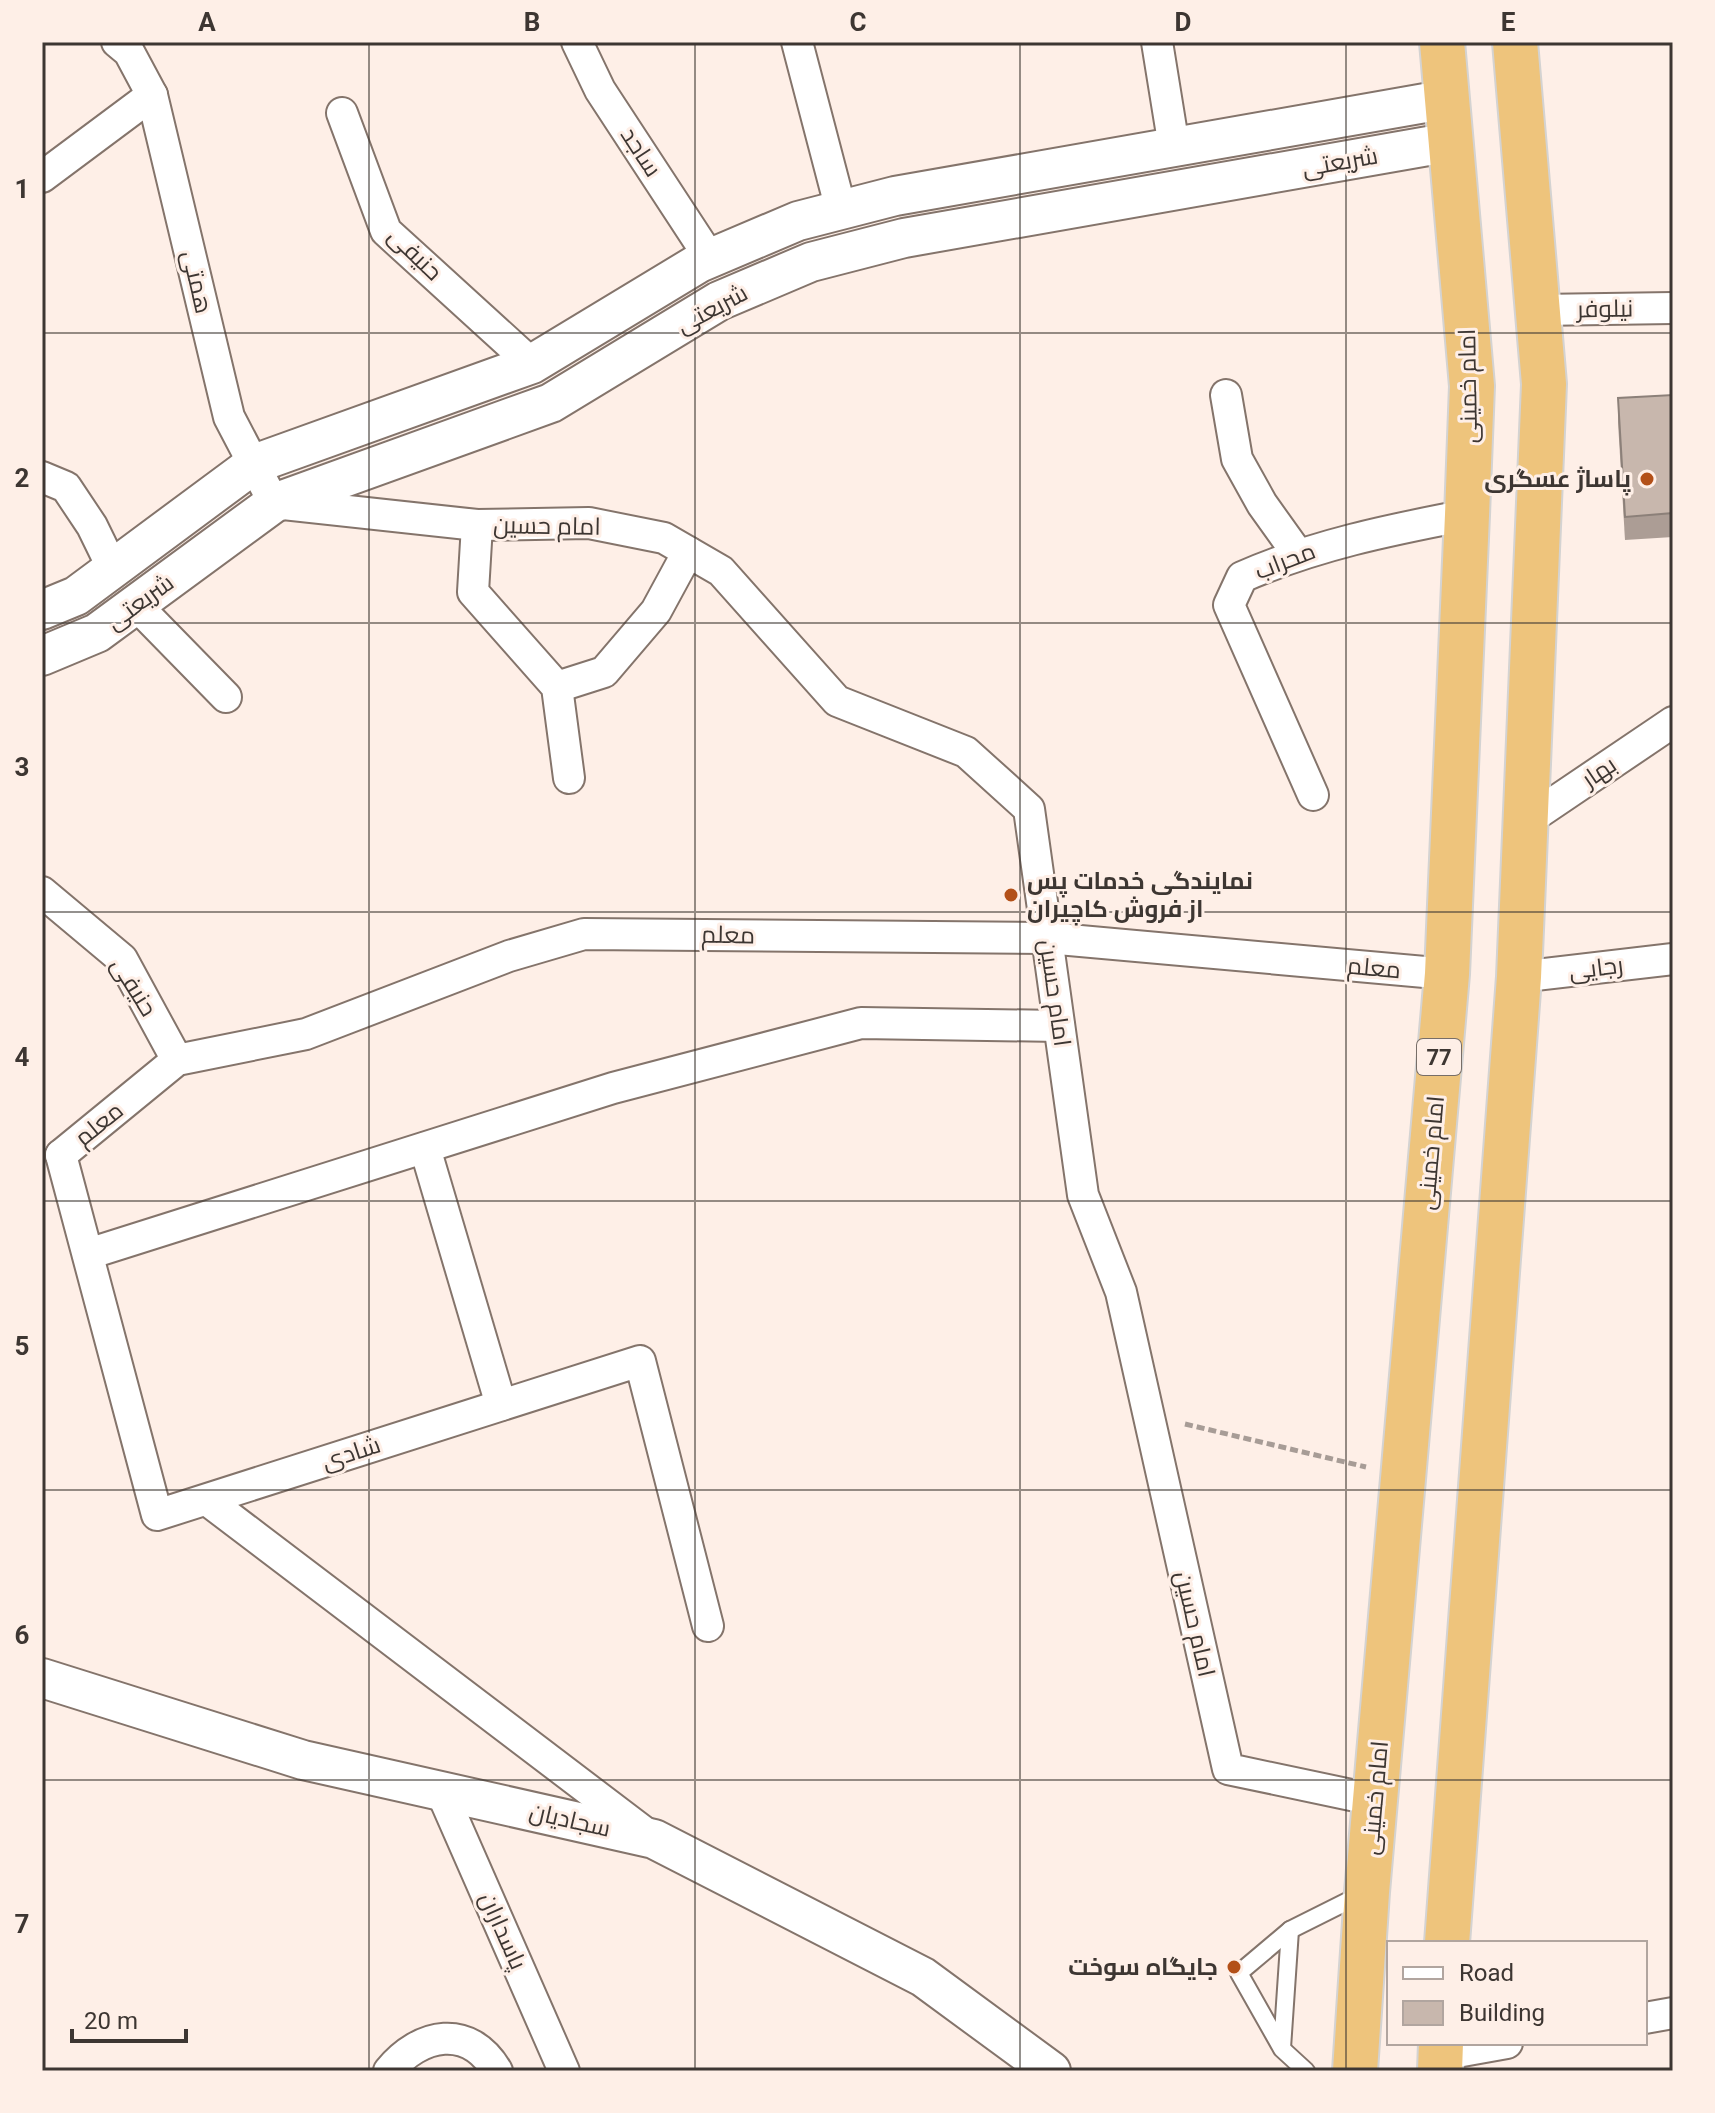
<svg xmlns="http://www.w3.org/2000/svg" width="1715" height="2113" font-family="Roboto,Cairo,sans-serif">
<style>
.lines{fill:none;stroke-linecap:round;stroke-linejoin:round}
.service-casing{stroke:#84746b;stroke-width:20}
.minor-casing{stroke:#84746b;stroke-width:34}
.tertiary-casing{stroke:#84746b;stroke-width:42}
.trunk-casing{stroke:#d4d3d2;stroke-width:48}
.path{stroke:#a79c96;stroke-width:5;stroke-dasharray:8 4;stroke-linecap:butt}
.service{stroke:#fff;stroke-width:16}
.minor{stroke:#fff;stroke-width:30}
.tertiary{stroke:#fff;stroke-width:38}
.trunk{stroke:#eec47c;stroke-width:44}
.wall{fill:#ac9d95}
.building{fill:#c8b7ad;stroke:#8c8079;stroke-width:2}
.grid{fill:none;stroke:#3d3632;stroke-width:2;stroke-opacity:0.55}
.poi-dot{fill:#b35018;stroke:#feefe7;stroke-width:3}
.labels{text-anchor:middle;stroke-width:6;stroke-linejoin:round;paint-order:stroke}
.shield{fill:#feefe7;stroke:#776e68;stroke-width:2}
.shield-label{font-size:22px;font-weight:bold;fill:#3d3632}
.street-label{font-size:24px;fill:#3d3632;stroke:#feefe7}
.poi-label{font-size:24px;font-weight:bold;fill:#3d3632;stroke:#feefe7;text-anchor:end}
.neatline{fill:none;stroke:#3d3632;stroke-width:3}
.grid-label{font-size:26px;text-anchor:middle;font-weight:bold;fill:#3d3632}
</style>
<rect width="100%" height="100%" fill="#feefe7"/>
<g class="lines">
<g class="service-casing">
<g id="service">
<path d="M 1282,2048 L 1290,1930"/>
<path d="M 1306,2071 L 1282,2049 L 1239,1973 L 1290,1930 L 1362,1894"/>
</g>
</g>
<g class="minor-casing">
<g id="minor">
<path d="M 117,42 L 129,52 L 152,95 L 229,417 L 274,503 L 477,525 L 589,523 L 664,538 L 721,571 L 837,701 L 966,752 L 1029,809 L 1083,1195 L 1121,1292 L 1228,1769 L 1375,1800"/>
<path d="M 577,42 L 600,90 L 710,258"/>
<path d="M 797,42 L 841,210"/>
<path d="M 1157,42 L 1174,147"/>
<path d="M 342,113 L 386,231 L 532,364"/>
<path d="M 42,177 L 152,95"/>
<path d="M 1538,310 L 1673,308"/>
<path d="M 1226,395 L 1237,459 L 1262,504 L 1297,553"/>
<path d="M 42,477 L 66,487 L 92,526 L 113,569"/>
<path d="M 477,525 L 473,592 L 557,687 L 569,778"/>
<path d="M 136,605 L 226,697"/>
<path d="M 557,687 L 604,672 L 656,611 L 688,552"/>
<path d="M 1313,795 L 1229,605 L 1242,577 C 1315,545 1389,530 1467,515"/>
<path d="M 1525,822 L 1673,722"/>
<path d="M 42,892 L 122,959 L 177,1060"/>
<path d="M 1519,977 L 1673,959"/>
<path d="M 425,1148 L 501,1405"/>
<path d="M 61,1155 L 177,1060 L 306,1034 L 509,956 L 584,934 L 1047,938 L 1447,974"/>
<path d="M 61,1155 L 157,1515 L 640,1361 L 708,1626"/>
<path d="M 88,1254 L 613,1088 L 861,1023 L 1059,1026"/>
<path d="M 207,1500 L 648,1835"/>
<path d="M 441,1791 L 564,2071"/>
<path d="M 1645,2018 L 1673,2013"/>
<path d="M 1440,2055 L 1507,2043"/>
<path d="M 389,2071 C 420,2033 469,2023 497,2071"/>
</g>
</g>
<g class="tertiary-casing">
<g id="tertiary">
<path d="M 42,610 L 76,596 L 254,464 L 532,364 L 699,263 L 798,221 L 895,196 L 1448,99"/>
<path d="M 42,656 L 97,633 L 274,503 L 551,403 L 719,301 L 811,262 L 904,238 L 1451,142"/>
<path d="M 42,1678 L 303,1760 L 654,1839 L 923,1977 L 1051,2071"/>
</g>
</g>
<g class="trunk-casing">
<g id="trunk">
<path d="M 1447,1943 L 1519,977 L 1544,384 L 1515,42"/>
<path d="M 1355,2071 L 1367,1892 L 1447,974 L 1467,515 L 1472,386 L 1442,42"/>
<path d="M 1440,2071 L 1441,2043"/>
</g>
</g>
<path class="path" d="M 1185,1424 L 1366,1467"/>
<use href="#service" class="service"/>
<use href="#minor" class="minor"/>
<use href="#tertiary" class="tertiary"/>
<use href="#trunk" class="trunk"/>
</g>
<path class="wall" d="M 1673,395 L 1673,537 L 1625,540 L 1618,422 L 1618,398 Z"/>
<path class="building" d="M 1673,395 L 1673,513 L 1625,517 L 1618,398 Z"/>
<path class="grid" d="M 369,42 L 369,2071M 695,42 L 695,2071M 1020,42 L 1020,2071M 1346,42 L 1346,2071M 42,333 L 1673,333M 42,623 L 1673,623M 42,912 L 1673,912M 42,1201 L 1673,1201M 42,1490 L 1673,1490M 42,1780 L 1673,1780"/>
<g class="poi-dot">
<circle cx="1647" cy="479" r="8"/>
<circle cx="1011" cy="895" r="8"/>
<circle cx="1234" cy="1967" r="8"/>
</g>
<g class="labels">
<rect class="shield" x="1417" y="1039" width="44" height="36" rx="6"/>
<g class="shield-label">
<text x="1439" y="1065">77</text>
</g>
<g class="street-label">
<text transform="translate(641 152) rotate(57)" y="8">ساجد</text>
<text transform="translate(1340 162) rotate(-10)" y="8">شریعتی</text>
<text transform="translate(415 254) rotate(44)" y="8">حنیفی</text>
<text transform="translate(197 282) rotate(77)" y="8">همتی</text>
<text transform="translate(712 309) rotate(-28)" y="8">شریعتی</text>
<text transform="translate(1605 309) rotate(-1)" y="8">نیلوفر</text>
<text transform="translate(1468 386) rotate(-91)" y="8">امام خمینی</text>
<text transform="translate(547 526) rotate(1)" y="8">امام حسین</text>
<text transform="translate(1285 561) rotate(-21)" y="8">محراب</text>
<text transform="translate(140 602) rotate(-36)" y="8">شریعتی</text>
<text transform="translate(1599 772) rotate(-34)" y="8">بهار</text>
<text transform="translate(728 935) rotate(1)" y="8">معلم</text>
<text transform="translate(1374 968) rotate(5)" y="8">معلم</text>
<text transform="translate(1596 968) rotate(-7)" y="8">رجایی</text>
<text transform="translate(134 987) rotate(58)" y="8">حنیفی</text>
<text transform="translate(1055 993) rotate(82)" y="8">امام حسین</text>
<text transform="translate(99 1124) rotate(-39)" y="8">معلم</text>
<text transform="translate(1431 1153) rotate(-85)" y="8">امام خمینی</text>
<text transform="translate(351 1453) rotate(-18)" y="8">شادی</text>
<text transform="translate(1195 1624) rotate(77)" y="8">امام حسین</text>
<text transform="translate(1375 1798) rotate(-85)" y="8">امام خمینی</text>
<text transform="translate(570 1820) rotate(13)" y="8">سجادیان</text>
<text transform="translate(503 1931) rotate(66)" y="8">پاسداران</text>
</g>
<g class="poi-label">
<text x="1631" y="487">پاساژ عسگری</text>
<text x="1027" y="889" text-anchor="start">نمایندگی خدمات پس<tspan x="1027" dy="28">از فروش کاچیران</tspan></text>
<text x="1218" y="1975">جایگاه سوخت</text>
</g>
</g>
<rect width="1715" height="2113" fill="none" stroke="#feefe7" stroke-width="88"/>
<rect x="1387" y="1941" width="260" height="104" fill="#feefe7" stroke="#b1a59f" stroke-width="2"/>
<rect x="1403" y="1967" width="40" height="12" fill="#ffffff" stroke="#b1a59f" stroke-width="2"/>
<text x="1459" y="1981" font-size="24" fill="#3d3632">Road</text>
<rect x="1403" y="2001" width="40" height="24" fill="#c8b7ad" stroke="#b1a59f" stroke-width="2"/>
<text x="1459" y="2021" font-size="24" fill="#3d3632">Building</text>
<path d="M72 2029v12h114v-12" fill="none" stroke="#3d3632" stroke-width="4"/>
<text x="84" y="2029" font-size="24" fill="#3d3632" stroke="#feefe7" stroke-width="6" paint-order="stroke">20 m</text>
<rect x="44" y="44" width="1627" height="2025" class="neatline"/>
<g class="grid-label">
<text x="207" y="31">A</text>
<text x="532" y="31">B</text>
<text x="858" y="31">C</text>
<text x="1183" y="31">D</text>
<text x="1508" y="31">E</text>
<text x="22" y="198">1</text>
<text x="22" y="487">2</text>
<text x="22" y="776">3</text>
<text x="22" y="1066">4</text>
<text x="22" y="1355">5</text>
<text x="22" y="1644">6</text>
<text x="22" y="1933">7</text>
</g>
</svg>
